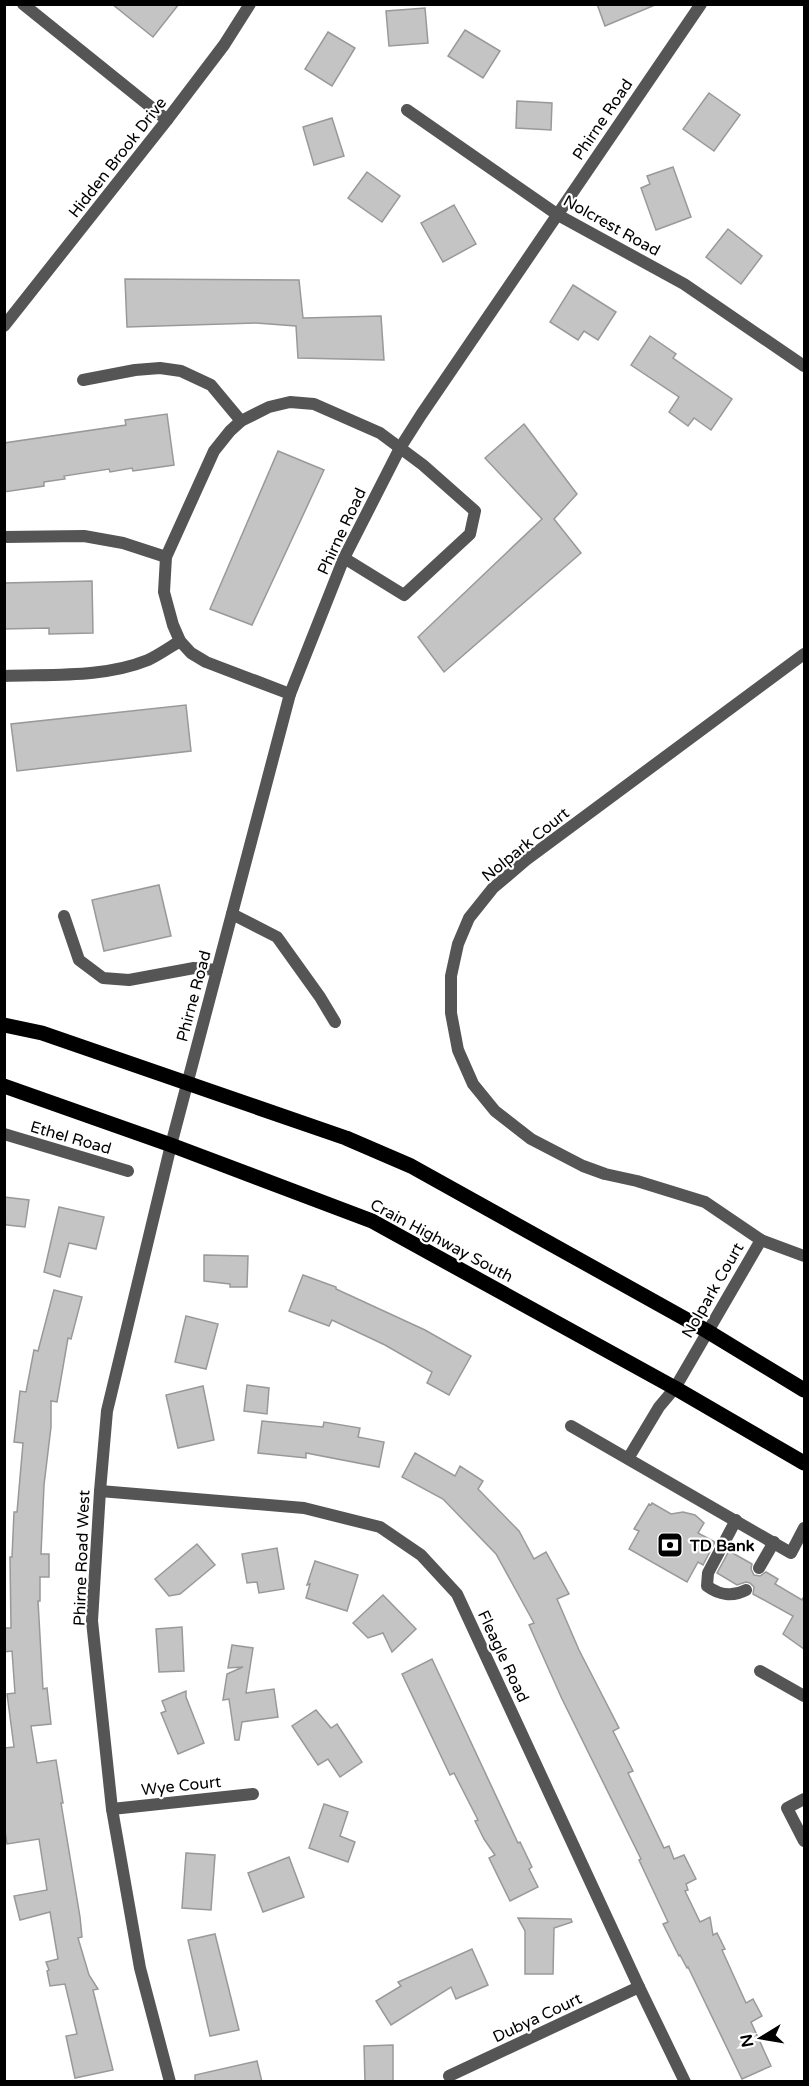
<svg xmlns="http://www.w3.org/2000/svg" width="809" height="2086" font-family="'Varela Round',sans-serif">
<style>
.building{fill:#c4c4c4;stroke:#999;stroke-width:1.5}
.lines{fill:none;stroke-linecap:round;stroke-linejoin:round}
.service{stroke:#555;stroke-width:12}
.minor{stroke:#555;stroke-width:12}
.primary{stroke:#000;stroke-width:15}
.labels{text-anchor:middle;stroke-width:4.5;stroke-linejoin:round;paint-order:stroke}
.street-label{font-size:16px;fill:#000;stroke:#fff}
.poi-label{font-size:16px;font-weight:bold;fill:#000;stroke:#fff;text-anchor:start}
</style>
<rect width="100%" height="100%" fill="#fff"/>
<g class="building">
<path d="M 112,4 L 179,4 L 153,37 Z"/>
<path d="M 597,4 L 655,4 L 655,5 L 605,26 Z"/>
<path d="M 425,8 L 428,43 L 389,46 L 386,11 Z"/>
<path d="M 465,30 L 500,51 L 483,78 L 448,56 Z"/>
<path d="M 328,32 L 355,48 L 332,86 L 305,69 Z"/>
<path d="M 709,93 L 740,115 L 714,151 L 683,129 Z"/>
<path d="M 517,101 L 552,103 L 551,130 L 516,128 Z"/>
<path d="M 332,118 L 344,156 L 314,165 L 303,127 Z"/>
<path d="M 673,167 L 691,217 L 656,230 L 641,188 L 650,184 L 647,176 Z"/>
<path d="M 367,172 L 400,196 L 382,222 L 348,198 Z"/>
<path d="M 454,205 L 476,244 L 443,262 L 421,223 Z"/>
<path d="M 728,229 L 762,256 L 741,284 L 706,257 Z"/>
<path d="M 125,279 L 299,280 L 303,318 L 381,316 L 384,360 L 298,358 L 296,326 L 256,323 L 127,327 Z"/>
<path d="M 573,285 L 616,312 L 598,340 L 584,331 L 578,340 L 550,322 Z"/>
<path d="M 650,336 L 676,354 L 673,358 L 732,399 L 711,430 L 694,418 L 688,426 L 669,412 L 679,397 L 631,365 Z"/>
<path d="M 167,414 L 174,465 L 133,471 L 132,468 L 110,472 L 109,469 L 64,476 L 65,479 L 44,482 L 44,486 L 4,492 L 4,443 L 126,425 L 125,420 Z"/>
<path d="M 524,424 L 577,494 L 554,519 L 581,553 L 444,672 L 418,637 L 542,519 L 485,458 Z"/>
<path d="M 278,451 L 324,470 L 252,625 L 210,609 Z"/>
<path d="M 92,581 L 93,633 L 49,634 L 49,628 L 4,629 L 4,583 Z"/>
<path d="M 186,705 L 191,751 L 17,771 L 11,724 Z"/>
<path d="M 159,885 L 171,936 L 104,951 L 92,900 Z"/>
<path d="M 4,1197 L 29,1200 L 25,1227 L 7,1225 L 4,1223 Z"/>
<path d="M 59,1207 L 104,1217 L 96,1249 L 69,1243 L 60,1277 L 44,1272 Z"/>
<path d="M 204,1255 L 248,1256 L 247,1287 L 230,1287 L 230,1284 L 204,1281 Z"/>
<path d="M 303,1275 L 336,1287 L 336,1289 L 425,1330 L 471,1356 L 449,1395 L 427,1383 L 432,1372 L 385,1345 L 332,1320 L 329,1326 L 289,1311 Z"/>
<path d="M 54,1290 L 82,1297 L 71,1339 L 68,1338 L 57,1402 L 51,1401 L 51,1427 L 44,1485 L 41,1554 L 49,1554 L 49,1577 L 40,1577 L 40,1601 L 38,1601 L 43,1689 L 47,1688 L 51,1724 L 31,1726 L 37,1763 L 56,1760 L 63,1803 L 61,1803 L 80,1917 L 82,1937 L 78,1938 L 89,1975 L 98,1989 L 93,1990 L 113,2070 L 75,2078 L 66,2036 L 77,2034 L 65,1984 L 50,1986 L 47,1971 L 49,1970 L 46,1962 L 58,1959 L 50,1912 L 20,1920 L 14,1896 L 47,1890 L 39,1839 L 7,1844 L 4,1824 L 4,1748 L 14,1747 L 7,1694 L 15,1693 L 12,1651 L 4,1652 L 4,1628 L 11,1628 L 10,1557 L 12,1557 L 14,1512 L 17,1512 L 23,1443 L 14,1442 L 20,1391 L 26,1392 L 34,1350 L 38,1351 Z"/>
<path d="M 186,1316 L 218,1324 L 206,1369 L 175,1362 Z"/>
<path d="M 247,1385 L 269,1388 L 267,1414 L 244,1411 Z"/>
<path d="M 203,1386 L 214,1440 L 178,1448 L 166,1395 Z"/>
<path d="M 262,1421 L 323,1427 L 324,1422 L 360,1428 L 358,1437 L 384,1442 L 379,1467 L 306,1453 L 306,1458 L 258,1453 Z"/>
<path d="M 415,1453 L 455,1476 L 460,1466 L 483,1481 L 478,1489 L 519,1531 L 534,1559 L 546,1552 L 569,1594 L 557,1599 L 579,1650 L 619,1728 L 613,1731 L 633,1771 L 628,1773 L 664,1848 L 669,1846 L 674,1859 L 684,1855 L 696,1879 L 686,1884 L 688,1890 L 685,1891 L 700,1922 L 710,1917 L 713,1935 L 717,1933 L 725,1949 L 722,1950 L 746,2003 L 753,1999 L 762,2016 L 751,2022 L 771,2066 L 742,2079 L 688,1967 L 687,1968 L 680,1955 L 679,1956 L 663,1924 L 668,1922 L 639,1860 L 641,1859 L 562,1699 L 529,1625 L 534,1623 L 496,1554 L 443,1499 L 402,1477 Z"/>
<path d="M 652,1503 L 671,1514 L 683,1512 L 695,1515 L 704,1523 L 698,1533 L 715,1542 L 703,1565 L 698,1562 L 687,1582 L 629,1549 L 639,1531 L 634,1529 L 649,1504 L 651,1505 Z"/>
<path d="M 197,1544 L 215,1565 L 180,1594 L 169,1596 L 155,1579 Z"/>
<path d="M 277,1548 L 284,1589 L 259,1593 L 257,1582 L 247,1583 L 242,1554 Z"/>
<path d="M 729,1551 L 752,1564 L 751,1569 L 754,1575 L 760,1576 L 766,1572 L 778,1579 L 775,1584 L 802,1600 L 804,1596 L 804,1649 L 783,1634 L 793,1616 L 753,1594 L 754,1587 L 750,1583 L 746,1582 L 737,1585 L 717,1573 Z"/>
<path d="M 315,1561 L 358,1575 L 347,1611 L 306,1598 L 310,1584 L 307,1585 Z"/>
<path d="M 383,1595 L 416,1629 L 392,1652 L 383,1633 L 368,1638 L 353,1623 Z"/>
<path d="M 182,1627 L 184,1671 L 159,1672 L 156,1629 Z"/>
<path d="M 232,1645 L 253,1648 L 246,1693 L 274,1689 L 278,1717 L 242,1722 L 239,1740 L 235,1740 L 229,1699 L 223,1700 L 227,1674 L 243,1667 L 228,1668 Z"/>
<path d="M 432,1659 L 518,1843 L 520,1842 L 532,1867 L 529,1869 L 538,1887 L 510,1901 L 489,1858 L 495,1855 L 484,1839 L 475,1821 L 478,1820 L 454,1773 L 450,1775 L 402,1674 Z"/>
<path d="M 186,1691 L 186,1697 L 204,1743 L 178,1754 L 161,1713 L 166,1711 L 162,1701 Z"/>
<path d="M 316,1710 L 331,1728 L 337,1724 L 362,1762 L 340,1777 L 328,1759 L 318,1765 L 292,1726 Z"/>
<path d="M 324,1804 L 348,1812 L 340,1836 L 355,1842 L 348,1862 L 309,1848 Z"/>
<path d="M 186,1853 L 215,1855 L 211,1910 L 182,1908 Z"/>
<path d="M 289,1857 L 304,1897 L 263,1912 L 248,1873 Z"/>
<path d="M 518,1918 L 571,1919 L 572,1922 L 554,1928 L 553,1974 L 525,1974 L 525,1931 Z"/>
<path d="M 215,1934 L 239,2030 L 210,2036 L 188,1940 Z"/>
<path d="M 472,1949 L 488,1985 L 456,1999 L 451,1987 L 391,2025 L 376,2001 L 401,1986 L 398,1982 Z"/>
<path d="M 393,2045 L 393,2082 L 365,2082 L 364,2046 Z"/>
<path d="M 257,2061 L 262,2082 L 195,2082 L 195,2075 Z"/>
</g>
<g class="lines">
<g class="service">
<path d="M 232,914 L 277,937 L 320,997 L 335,1022"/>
<path d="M 64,916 L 79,960 L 103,978 L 129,980 L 194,968 L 217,970"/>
<path d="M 571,1426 L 791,1553 L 804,1528"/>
<path d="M 629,1457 L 659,1407 L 675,1388"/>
<path d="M 736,1520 L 708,1573 L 707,1586 C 719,1595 733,1597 746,1590"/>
<path d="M 759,1568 L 774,1542"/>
<path d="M 760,1671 L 804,1696"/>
<path d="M 804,1799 L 787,1808 L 804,1841"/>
</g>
<g class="minor">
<path d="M 23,4 L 167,120"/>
<path d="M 407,110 L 558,215 L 684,284 L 804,366"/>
<path d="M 4,326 L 167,120 L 224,45 L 250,4"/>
<path d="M 83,380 L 135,370 L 160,368 L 181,371 L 211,385 L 241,421"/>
<path d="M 4,537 L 84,536 L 123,543 L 166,557"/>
<path d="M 804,654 L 526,860 L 493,888 L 469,918 L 458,944 L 451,976 L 451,1013 L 458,1050 L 473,1084 L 495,1111 L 531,1139 L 583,1166 L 605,1174 L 637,1181 L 705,1202 L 761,1240 L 804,1256"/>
<path d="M 4,676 C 51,674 104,678 148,660 C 159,655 170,647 180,641"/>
<path d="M 290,694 L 206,662 L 191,653 L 180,641 L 173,625 L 164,592 L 166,557 L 214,451 L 230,431 L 241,421 L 269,407 L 290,402 L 314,404 L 380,433 L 423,465 L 475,511 L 470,534 L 404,595 L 344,558"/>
<path d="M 4,1134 L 128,1171"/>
<path d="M 675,1388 L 761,1240"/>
<path d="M 100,1491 L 304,1508 L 380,1527 L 421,1555 L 457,1594 L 639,1987 L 685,2082"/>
<path d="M 112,1809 L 253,1794"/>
<path d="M 449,2076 L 639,1987"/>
<path d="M 170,2082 L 140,1968 L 112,1809 L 92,1621 L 100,1491 L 107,1411 L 171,1145 L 290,694 L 344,558 L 400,448 L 421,415 L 701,4"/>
</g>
<g class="primary">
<path d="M 4,1025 L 42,1033 L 346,1138 L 411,1166 L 707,1331 L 804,1390"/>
<path d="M 4,1086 L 171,1145 L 372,1221 L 675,1388 L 804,1463"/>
</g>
</g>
<defs>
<g id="bank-square" transform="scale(1.35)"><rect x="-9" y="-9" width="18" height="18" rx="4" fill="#000" stroke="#fff"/><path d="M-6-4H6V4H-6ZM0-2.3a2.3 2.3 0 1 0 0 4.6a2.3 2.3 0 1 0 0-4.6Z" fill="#fff"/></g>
</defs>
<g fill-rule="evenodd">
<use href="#bank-square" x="670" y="1545"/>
</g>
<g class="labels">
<g class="street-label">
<text transform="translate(602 119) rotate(-56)" y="6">Phirne Road</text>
<text transform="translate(117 157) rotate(-52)" y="6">Hidden Brook Drive</text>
<text transform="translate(612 225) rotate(29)" y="6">Nolcrest Road</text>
<text transform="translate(341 531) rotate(-65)" y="6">Phirne Road</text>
<text transform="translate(525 844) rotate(-39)" y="6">Nolpark Court</text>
<text transform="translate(193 996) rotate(-75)" y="6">Phirne Road</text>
<text transform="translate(71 1137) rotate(16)" y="6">Ethel Road</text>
<text transform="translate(442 1240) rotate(28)" y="6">Crain Highway South</text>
<text transform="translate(712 1290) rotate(-60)" y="6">Nolpark Court</text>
<text transform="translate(81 1558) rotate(-88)" y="6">Phirne Road West</text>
<text transform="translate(504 1656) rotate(65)" y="6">Fleagle Road</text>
<text transform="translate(181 1785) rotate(-6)" y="6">Wye Court</text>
<text transform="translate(537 2017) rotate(-25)" y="6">Dubya Court</text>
</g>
<g class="poi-label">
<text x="690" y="1551">TD Bank</text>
</g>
</g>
<rect width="809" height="2086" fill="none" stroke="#000000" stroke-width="12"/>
<g transform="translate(761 2038) rotate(259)" stroke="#ffffff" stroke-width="4.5" paint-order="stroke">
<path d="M0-4.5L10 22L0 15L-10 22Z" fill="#000000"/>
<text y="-9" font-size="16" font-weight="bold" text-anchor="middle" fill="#000000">N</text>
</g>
</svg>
